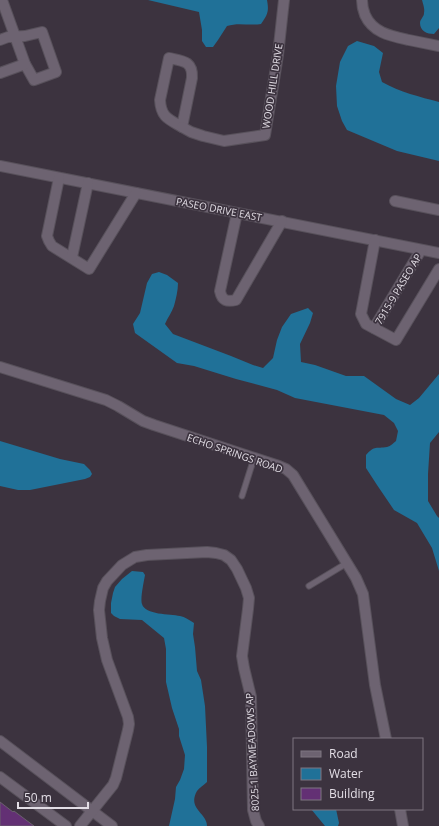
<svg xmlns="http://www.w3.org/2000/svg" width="439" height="826" font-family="'Open Sans',sans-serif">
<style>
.water{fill:#207198}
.building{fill:#633074;stroke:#6a606d}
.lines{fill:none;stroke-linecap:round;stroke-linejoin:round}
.lane-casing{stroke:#58515b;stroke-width:7}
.street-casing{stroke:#58515b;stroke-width:12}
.lane{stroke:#6d6371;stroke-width:5}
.street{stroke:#6d6371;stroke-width:10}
.labels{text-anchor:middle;stroke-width:3.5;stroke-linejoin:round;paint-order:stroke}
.street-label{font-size:10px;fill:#e2dde5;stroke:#3c333f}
</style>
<rect width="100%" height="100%" fill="#3c333f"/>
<g class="water">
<path d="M 148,0 L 267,0 C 269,11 268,14 261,24 C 248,26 239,22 227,26 L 218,40 L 213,47 L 206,47 L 202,41 L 202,30 L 199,12 Z"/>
<path d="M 422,0 L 439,0 L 439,28 L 434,34 C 427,34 420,31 420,23 C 420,19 424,17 424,13 C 425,9 423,4 422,0 Z"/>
<path d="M 357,41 L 374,46 L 383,53 L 379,72 L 382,82 C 400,92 420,97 439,102 L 439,161 L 397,151 L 347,130 L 342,121 L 337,106 L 336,86 L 340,62 L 348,46 Z"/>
<path d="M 159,272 L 167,275 L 178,283 C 178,291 176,298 174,306 C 172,312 168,317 165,324 L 173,334 L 231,356 L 253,365 L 263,368 L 273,358 L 277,340 L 282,327 L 291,314 L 308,308 L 313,313 L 310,323 L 300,344 L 301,362 L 315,365 L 346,376 L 364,376 L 396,399 L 410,405 L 419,398 L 439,374 L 439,432 L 430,443 L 428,474 L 428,501 L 437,516 L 439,518 L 439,571 L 432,548 L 417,523 L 394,510 L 377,485 L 366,468 L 366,455 C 375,445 376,449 387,447 C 391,446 393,443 396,441 L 398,431 L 394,423 L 384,415 L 295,398 L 277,390 L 236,379 L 194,366 L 177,363 L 135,333 L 133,324 L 140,313 L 147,283 L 152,274 Z"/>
<path d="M 0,441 L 60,459 L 84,464 L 90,470 L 92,474 L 90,477 L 85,479 L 30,490 L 18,490 L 0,486 Z"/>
<path d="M 132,571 L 143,572 L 145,575 C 144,581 140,599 142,604 C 145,615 170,614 180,616 C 185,617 189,620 194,623 L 193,634 L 195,647 L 197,671 L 201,680 L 205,706 L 207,747 L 207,782 C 204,785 199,788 197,791 C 187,809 207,813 207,826 L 169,826 L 175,799 L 176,787 L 180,780 L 184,769 L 185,755 L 179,736 L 179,729 L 172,708 L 166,682 L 166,649 L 164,638 L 142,620 L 120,619 L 114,616 L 111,613 L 111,603 L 113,593 L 115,587 L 122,579 Z"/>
<path d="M 311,809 L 336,809 L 339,823 L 338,826 L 325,826 Z"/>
</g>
<path class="building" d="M 0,802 L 13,812 L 14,811 L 34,826 L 0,826 Z"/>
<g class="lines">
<g class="lane-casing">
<g id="lane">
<path d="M 242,496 L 254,458"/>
<path d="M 309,586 L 347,563"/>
</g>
</g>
<g class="street-casing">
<g id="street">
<path d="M 362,0 C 362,5 363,10 365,15 C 373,33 391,36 409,40 C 419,42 429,44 439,46"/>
<path d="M 0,40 L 8,37 L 25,36 L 42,32 L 56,72 L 34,80 L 25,64 L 2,0"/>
<path d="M 169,58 C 183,61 193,61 192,78 L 182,127 C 168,119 161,117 160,100 Z"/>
<path d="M 0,73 L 25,64"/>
<path d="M 182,127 L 191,132 L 203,136 L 224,141 L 265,135 L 278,55 L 284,0"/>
<path d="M 0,166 L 439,253"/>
<path d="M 59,178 L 47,236 L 49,241 L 52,246 L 89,269 L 136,193"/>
<path d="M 395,201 L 439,210"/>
<path d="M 237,213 L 220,291 C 222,301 227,302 236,300 L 282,221"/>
<path d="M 375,240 L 361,314 L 366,324 L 396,340 L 439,269"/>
<path d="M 72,257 L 88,183"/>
<path d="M 374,328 L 421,250"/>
<path d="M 0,367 L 106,400 L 118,406 L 143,421 L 154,425 L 279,466 L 286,469 L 293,475 L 356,578 L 363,594 L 375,685 L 386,739"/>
<path d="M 0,741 L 112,826"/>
<path d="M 0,777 L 66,826"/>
<path d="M 400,809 L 403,826"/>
<path d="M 80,826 L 113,785 L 116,778 L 128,730 L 129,724 L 128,717 L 107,660 L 102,638 L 99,610 L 100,601 L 103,588 L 107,581 L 122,565 L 135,557 L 147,555 L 207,552 L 216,553 L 224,555 L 231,560 L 237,569 L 246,588 L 249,598 L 248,609 L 242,656 L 244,668 L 251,697 L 253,810 L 256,821 L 259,826"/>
</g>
</g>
<use href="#lane" class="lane"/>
<use href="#street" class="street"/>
</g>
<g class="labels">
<g class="street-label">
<text transform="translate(272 86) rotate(-81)" y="4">WOOD HILL DRIVE</text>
<text transform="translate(219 209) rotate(11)" y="4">PASEO DRIVE EAST</text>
<text transform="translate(398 289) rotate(-59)" y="4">7915-9 PASEO AP</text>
<text transform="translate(235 453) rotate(19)" y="4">ECHO SPRINGS ROAD</text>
<text transform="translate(252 752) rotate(-93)" y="4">8025-1 BAYMEADOWS AP</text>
</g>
</g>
<rect x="293" y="738" width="130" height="72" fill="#3c333f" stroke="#7e7781"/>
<rect x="301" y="751" width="20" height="6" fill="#6d6371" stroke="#7e7781"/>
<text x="329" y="758" font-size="12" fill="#e2dde5">Road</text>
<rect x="301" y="768" width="20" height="12" fill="#207198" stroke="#7e7781"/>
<text x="329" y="778" font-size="12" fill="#e2dde5">Water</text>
<rect x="301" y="788" width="20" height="12" fill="#633074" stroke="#7e7781"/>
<text x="329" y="798" font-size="12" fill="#e2dde5">Building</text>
<path d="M18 802v6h70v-6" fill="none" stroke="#e2dde5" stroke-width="2"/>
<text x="24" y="802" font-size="12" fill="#e2dde5" stroke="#3c333f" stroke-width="3" paint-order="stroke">50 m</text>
</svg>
